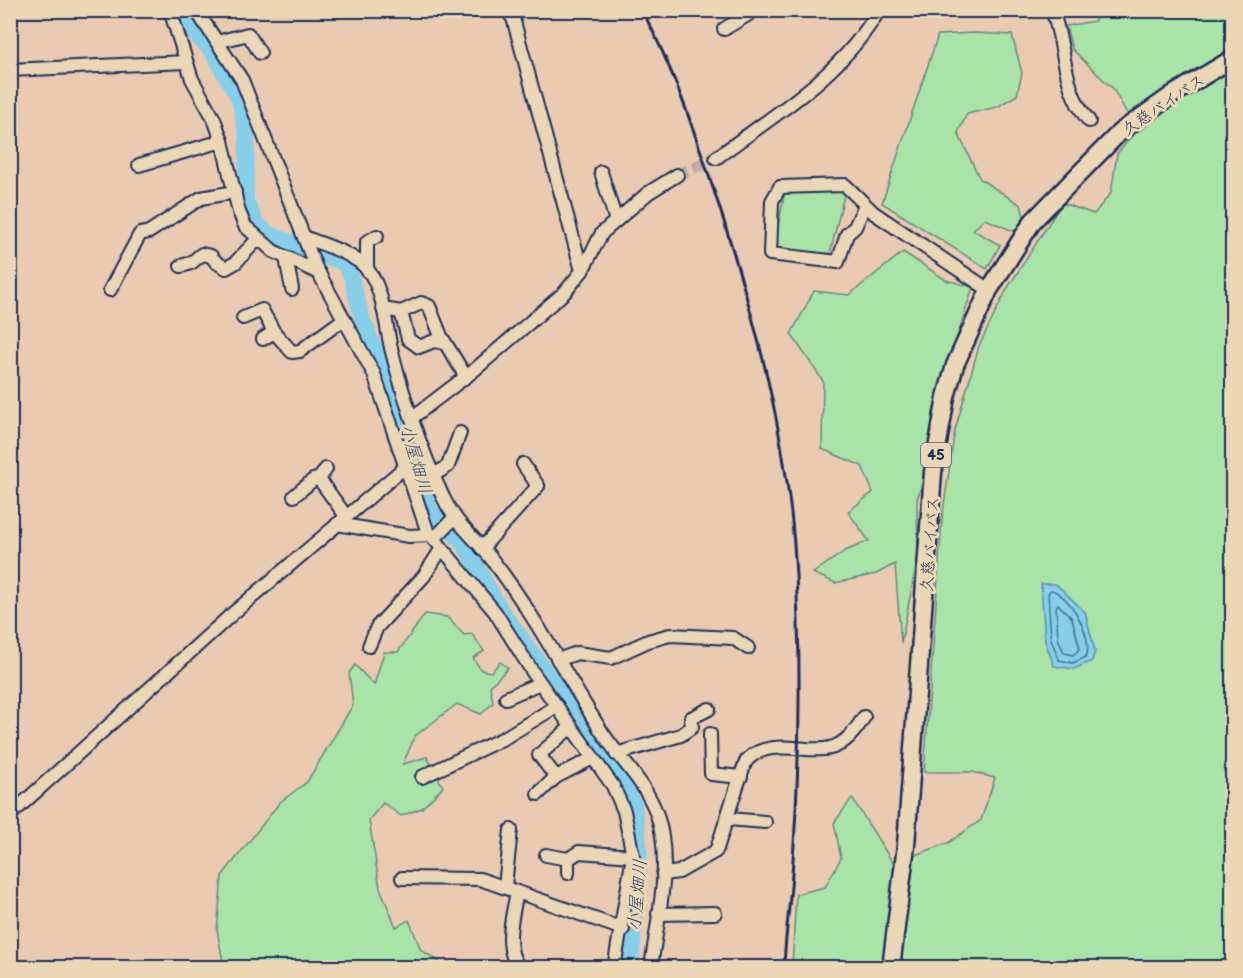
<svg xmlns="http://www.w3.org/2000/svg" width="1243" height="978" font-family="'Balsamiq Sans','Klee One',sans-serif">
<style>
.green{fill:#aae3a7;stroke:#628982;stroke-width:1.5;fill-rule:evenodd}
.water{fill:#87cee8;stroke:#5c8eb1;stroke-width:1.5}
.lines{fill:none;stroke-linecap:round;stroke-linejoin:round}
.shore{stroke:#466f95;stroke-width:1.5}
.river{stroke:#87cee8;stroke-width:16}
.minor-tunnel{stroke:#c1aba1;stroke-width:12;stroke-dasharray:12 6;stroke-linecap:butt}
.minor-casing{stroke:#1b2f5e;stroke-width:16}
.highway-casing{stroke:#1b2f5e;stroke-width:21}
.minor{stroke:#ebd6b5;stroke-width:12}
.highway{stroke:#ebd6b5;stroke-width:16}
.rail{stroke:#1b2f5e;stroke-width:3}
.labels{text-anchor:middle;stroke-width:6;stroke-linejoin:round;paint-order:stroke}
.shield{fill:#ebd6b5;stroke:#596178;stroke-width:1.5}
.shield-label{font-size:15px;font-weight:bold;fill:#1b2f5e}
.street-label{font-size:16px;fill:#1b2f5e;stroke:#ebd6b5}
.water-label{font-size:18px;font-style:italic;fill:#2b4773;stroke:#ebd6b5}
</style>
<rect width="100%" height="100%" fill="#ebcab2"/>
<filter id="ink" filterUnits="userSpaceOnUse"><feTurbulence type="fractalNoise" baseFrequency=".0167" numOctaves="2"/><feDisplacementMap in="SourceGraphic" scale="12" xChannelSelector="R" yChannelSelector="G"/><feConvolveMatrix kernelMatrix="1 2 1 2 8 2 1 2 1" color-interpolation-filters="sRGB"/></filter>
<g filter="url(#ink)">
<g class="green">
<path d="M 1094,11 L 1232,11 L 1232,50 L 1215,64 L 1128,115 L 1113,89 L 1072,49 L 1066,26 L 1095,21 Z"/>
<path d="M 974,33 L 1012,35 L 1022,73 L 1017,95 L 997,107 L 967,114 L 958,133 L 980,179 L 1021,205 L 1027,227 L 1013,231 L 985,219 L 973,230 L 1000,245 L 987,269 L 882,203 L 938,35 Z"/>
<path d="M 1232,71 L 1232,967 L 792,968 L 796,894 L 825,887 L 841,858 L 834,823 L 852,798 L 893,863 L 948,843 L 981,820 L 995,778 L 972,772 L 924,772 L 942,519 L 955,430 L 979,346 L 1007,289 L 1062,203 L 1094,214 L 1111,193 L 1117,154 L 1137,129 L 1200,85 ZM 1042,584 L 1085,612 L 1088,629 Z"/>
<path d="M 785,191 L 845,191 L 830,254 L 774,248 Z"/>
<path d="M 903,252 L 946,280 L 973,287 L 933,413 L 929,462 L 917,499 L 918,556 L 901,643 L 895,564 L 876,574 L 835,583 L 813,573 L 845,551 L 869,541 L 848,512 L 873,492 L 862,466 L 822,449 L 823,381 L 791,334 L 814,291 L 849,295 Z"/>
<path d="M 425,614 L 447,617 L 464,635 L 472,634 L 484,651 L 473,658 L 481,670 L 491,672 L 500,662 L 508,668 L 490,686 L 493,703 L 481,714 L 457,704 L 415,736 L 403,764 L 427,757 L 443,787 L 422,808 L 401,816 L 383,803 L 369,820 L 380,888 L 396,927 L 409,920 L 421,950 L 440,962 L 438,967 L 224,967 L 217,930 L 222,876 L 280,802 L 307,782 L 353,705 L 349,673 L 355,665 L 374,685 L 384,652 L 398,652 Z"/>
</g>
<path class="water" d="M 1041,584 L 1056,584 L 1085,612 L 1095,651 L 1092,661 L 1074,669 L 1054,666 L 1045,641 Z"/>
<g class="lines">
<g class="shore">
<path d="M 1051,590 C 1071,595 1094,639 1086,657 L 1073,663 L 1059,660 L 1051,639 L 1048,593 Z"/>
<path d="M 1058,604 L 1072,618 L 1080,649 L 1073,655 L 1064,653 L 1058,638 L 1056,607 Z"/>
</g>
<path class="river" d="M 178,10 L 186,24 L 213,53 L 239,99 L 247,136 L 246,201 L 256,223 L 269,234 L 343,263 L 350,272 L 362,318 L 404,417 L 430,511 L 464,544 L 501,610 L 611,762 L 634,805 L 640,852 L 631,968"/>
<path class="minor-tunnel" d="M 677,175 L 716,158"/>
<g class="minor-casing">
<g id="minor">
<path d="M 170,10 L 192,79 L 214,119 L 222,141 L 239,212 L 245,226 L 273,251 L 319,273"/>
<path d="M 196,10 L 242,80 L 316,268 L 374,374 L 427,530 L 495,612 L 534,674 L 613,786 L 624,811 L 633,856 L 614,968"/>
<path d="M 506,10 L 513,18 L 582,271"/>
<path d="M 1052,10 C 1067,50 1061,87 1089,121"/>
<path d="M 724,29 L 749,14 L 746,10"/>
<path d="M 217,42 L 248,34 L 260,53"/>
<path d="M 10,70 L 186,62"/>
<path d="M 716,158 C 775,114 841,76 879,10"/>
<path d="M 139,165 L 222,141"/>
<path d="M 601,172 L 616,221"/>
<path d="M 865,205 L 855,227 L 847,234 L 838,262 L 770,254 L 772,201 L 780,187 L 845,185 L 874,213 L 989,290"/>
<path d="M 304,237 C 324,245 354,253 368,270 C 384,292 385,322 391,348 C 403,396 422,452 443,497 C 454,522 474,537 490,557 C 532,610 564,672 600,729 C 618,758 646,782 657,815 C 673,863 657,919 651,968"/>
<path d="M 286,258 L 292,289"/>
<path d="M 181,266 L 191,263 L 202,254 L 211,256 L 216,262 L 226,268 L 235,263 L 257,240"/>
<path d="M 367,270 L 367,242 L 377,236"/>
<path d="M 110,290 L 140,234 L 149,232 L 201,198 L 235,192"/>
<path d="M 383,309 L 401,312 L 421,303 L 429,306 L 441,336 L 466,377"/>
<path d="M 401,312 L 408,339 L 419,347 L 434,341 L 445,343"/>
<path d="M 243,318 L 262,310 L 274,332 L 292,352 L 300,351 L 344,319"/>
<path d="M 263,339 L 274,332"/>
<path d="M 413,417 L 472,372 L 565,292 L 582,271 L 602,233 L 648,193 L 677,175"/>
<path d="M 326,469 L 319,479 L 346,516"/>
<path d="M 434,475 L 448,466 L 460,433"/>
<path d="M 294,496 L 313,480 L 319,479"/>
<path d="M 337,524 L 409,536 L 431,535"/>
<path d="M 434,539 L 454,518"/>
<path d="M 482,548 L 538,486 L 523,464"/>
<path d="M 369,646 L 377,627 L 424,576 L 442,548"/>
<path d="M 558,660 L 577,653 L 611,658 L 648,641 L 670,635 L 733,638 L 748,648"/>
<path d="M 506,698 L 540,683"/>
<path d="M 710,734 L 711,774 L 741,777"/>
<path d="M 616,754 L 681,735 L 692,727 L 691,718 L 709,709"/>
<path d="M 422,777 L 504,738 L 557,706"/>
<path d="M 556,777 L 539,755 L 571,727"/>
<path d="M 538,794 L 556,777 L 593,758"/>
<path d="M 10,815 L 231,615 L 405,467"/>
<path d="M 728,819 L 765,822"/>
<path d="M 546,855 L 568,859"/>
<path d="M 568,873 L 568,859 L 579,852 L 633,856"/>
<path d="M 663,874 L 679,872 L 716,851 C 721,838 743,764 747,760 C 771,735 813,757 836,746 C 849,740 857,728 864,717"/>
<path d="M 402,878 L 480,879 L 623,929"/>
<path d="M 505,886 L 511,830"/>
<path d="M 517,892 C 513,914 502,949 520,968"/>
<path d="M 658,914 L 715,913"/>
</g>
</g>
<g class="highway-casing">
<path id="highway" d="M 891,968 L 906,845 L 933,472 L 946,397 L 955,365 L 989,290 L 1033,221 L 1120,132 L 1172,95 L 1232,59"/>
</g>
<use href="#minor" class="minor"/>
<use href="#highway" class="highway"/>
<path class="rail" d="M 642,10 C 677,75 698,143 721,212 C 755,320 785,430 794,544 C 802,653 800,765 792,874 C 790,905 785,936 784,968"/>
</g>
</g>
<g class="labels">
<rect class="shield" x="921" y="443" width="30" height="24" rx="4.5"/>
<g class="shield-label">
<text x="936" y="460">45</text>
</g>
<g class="street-label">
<text transform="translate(1163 104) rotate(-34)" y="6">久慈バイパス</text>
<text transform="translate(929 544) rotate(-86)" y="6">久慈バイパス</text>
</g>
<g class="water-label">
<text transform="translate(416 459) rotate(74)" y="6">小屋畑川</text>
<text transform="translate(637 895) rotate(-85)" y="6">小屋畑川</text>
</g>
</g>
<rect width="1243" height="978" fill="none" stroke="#ebd6b5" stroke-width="36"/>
<rect x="18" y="18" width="1207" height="942" fill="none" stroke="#1b2f5e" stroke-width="2" filter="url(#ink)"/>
</svg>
